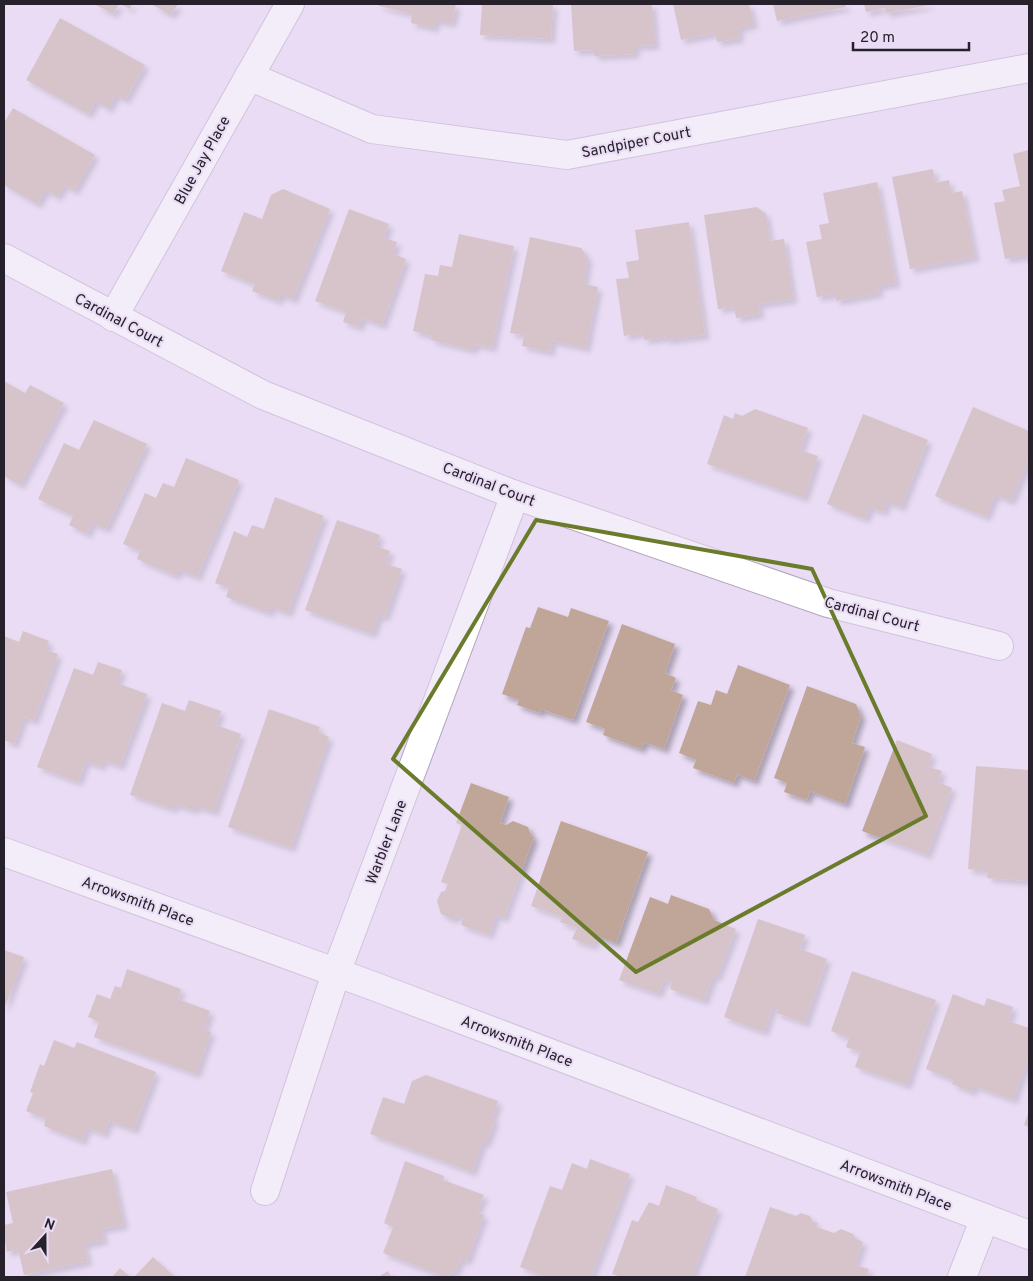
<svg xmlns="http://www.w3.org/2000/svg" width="1033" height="1281" font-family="Overpass,sans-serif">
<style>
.building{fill:#c0a699;filter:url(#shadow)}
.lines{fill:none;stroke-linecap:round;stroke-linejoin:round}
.minor-casing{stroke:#b2a5bc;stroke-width:30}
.minor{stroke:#fff;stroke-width:28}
.marked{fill:none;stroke:#6a7c2b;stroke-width:4;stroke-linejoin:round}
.labels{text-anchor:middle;stroke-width:4;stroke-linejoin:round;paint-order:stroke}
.street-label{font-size:15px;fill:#26212a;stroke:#e9dcf4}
</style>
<defs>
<filter id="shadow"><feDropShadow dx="4.5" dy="4.5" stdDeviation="2.5" flood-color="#0004"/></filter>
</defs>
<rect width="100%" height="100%" fill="#e9dcf4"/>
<g class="building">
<path d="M 94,4 L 119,4 L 113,14 Z"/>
<path d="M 120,4 L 132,4 L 130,9 Z"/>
<path d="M 151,4 L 178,4 L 171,15 Z"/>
<path d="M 379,4 L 456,4 L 452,23 L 436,20 L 434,28 L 411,23 L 412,14 L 379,6 Z"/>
<path d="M 482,4 L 553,4 L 551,39 L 480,35 Z"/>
<path d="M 571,4 L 652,4 L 655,45 L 635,46 L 635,54 L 594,56 L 593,50 L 574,51 Z"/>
<path d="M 673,4 L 749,4 L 754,24 L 738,28 L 740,38 L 717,42 L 715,33 L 681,40 Z"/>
<path d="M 773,4 L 845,4 L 846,7 L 777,21 Z"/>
<path d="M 864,4 L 930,4 L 930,5 L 886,13 L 885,8 L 866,12 Z"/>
<path d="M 60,18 L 145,65 L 125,100 L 116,95 L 108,109 L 96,101 L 88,114 L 26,80 Z"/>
<path d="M 13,108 L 95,155 L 74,191 L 64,185 L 57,197 L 46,190 L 37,204 L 4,185 L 4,123 Z"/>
<path d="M 1029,150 L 1029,265 L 1028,265 L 1026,255 L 1005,259 L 994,203 L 1005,201 L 1002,190 L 1020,186 L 1013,154 Z"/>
<path d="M 933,169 L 935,183 L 949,180 L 951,193 L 962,191 L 975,257 L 910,269 L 892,177 Z"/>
<path d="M 877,182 L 896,283 L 878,286 L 879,293 L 836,301 L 835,294 L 817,297 L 806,242 L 822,239 L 819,225 L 829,223 L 823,193 Z"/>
<path d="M 283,189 L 330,209 L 293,300 L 281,294 L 278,301 L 252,291 L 255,284 L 221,271 L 244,212 L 262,219 L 271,195 Z"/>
<path d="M 757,207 L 766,214 L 770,241 L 784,239 L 793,299 L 758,304 L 760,314 L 736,318 L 734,307 L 718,309 L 704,215 Z"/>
<path d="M 349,209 L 389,224 L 384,238 L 397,242 L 393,254 L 406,259 L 382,325 L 362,318 L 359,327 L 343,322 L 346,312 L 315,301 Z"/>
<path d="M 689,222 L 705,335 L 666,340 L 666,337 L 644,340 L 643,333 L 624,336 L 616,279 L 629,278 L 626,262 L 639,260 L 635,230 Z"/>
<path d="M 459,234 L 514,246 L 492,348 L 475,344 L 473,350 L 431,340 L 432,336 L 413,331 L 425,274 L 438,276 L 440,265 L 452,267 Z"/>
<path d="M 530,237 L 581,248 L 588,258 L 584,284 L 598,287 L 586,348 L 552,341 L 550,352 L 522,346 L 524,335 L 510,333 Z"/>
<path d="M 4,381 L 25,393 L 30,385 L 64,403 L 20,485 L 4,476 Z"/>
<path d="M 973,407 L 1029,431 L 1029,459 L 1011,501 L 995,495 L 986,517 L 935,496 Z"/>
<path d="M 755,409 L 808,428 L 800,450 L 818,456 L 804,498 L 707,464 L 724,415 L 733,419 L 735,413 L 742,416 Z"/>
<path d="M 863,414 L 928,440 L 901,507 L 887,502 L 883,512 L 870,507 L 865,519 L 827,504 Z"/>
<path d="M 94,420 L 147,444 L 106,529 L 92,523 L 87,534 L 69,525 L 73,516 L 38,499 L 64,443 L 79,450 Z"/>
<path d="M 186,458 L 239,480 L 197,577 L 179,570 L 176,576 L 137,559 L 140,551 L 123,544 L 145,493 L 156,498 L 163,483 L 174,487 Z"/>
<path d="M 275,497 L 324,516 L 288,613 L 271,607 L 269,613 L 226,597 L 229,588 L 215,583 L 234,531 L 247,537 L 252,525 L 264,529 Z"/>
<path d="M 337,520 L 380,535 L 376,546 L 390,551 L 386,564 L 402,569 L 385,617 L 379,615 L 372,634 L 305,610 Z"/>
<path d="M 538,607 L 568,617 L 571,608 L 609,621 L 573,720 L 541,709 L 540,713 L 517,705 L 519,700 L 502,694 L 526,627 L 530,628 Z"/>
<path d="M 622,624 L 675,644 L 665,673 L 676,678 L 671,690 L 683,695 L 664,749 L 644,742 L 641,749 L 603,735 L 605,729 L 586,722 Z"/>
<path d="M 23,631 L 49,641 L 46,650 L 58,654 L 34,721 L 24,717 L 14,744 L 4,740 L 4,636 L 19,642 Z"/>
<path d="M 98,662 L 122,670 L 117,683 L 147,694 L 120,766 L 103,760 L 101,767 L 86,761 L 78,782 L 37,767 L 74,668 L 93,675 Z"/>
<path d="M 738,665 L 790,685 L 754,781 L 737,774 L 734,783 L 693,768 L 696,760 L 679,753 L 698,701 L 711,705 L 716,690 L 727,694 Z"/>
<path d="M 807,686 L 856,704 L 861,716 L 852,743 L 865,747 L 845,804 L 810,791 L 807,800 L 784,792 L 787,783 L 774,778 Z"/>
<path d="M 189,700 L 221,711 L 216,725 L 241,734 L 214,812 L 196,806 L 194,810 L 174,804 L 173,809 L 130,795 L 162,703 L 185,711 Z"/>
<path d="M 269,709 L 320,727 L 318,732 L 329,737 L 291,848 L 228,827 Z"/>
<path d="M 897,740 L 932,754 L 928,767 L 942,771 L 938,782 L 952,788 L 927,855 L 862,831 Z"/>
<path d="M 976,766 L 1029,770 L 1029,881 L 987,878 L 988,871 L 968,869 Z"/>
<path d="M 471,783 L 509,797 L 500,823 L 506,825 L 513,821 L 528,827 L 531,835 L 534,837 L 504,918 L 496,915 L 489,935 L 461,925 L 463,918 L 457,916 L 452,919 L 441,914 L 437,901 L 441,892 L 445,891 L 448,884 L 441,882 L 462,825 L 456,823 Z"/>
<path d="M 561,821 L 648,852 L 616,943 L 597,936 L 593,946 L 572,939 L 577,928 L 560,922 L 562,917 L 531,906 Z"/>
<path d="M 671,895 L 709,909 L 714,920 L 736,929 L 717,977 L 713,976 L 704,1001 L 670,989 L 672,983 L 664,980 L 658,994 L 619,980 L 650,897 L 668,904 Z"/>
<path d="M 758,919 L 805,935 L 800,949 L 827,959 L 805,1023 L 776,1013 L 778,1008 L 773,1006 L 764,1032 L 724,1017 Z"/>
<path d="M 4,950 L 24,957 L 4,1009 Z"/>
<path d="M 127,969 L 181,989 L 178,999 L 210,1011 L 204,1029 L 211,1032 L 196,1074 L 94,1037 L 99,1022 L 88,1017 L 97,994 L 110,999 L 115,986 L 121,988 Z"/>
<path d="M 852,971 L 936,1000 L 907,1085 L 855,1067 L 860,1052 L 846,1047 L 849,1038 L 831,1031 Z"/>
<path d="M 953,994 L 984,1006 L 987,998 L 1013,1007 L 1008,1021 L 1029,1028 L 1029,1056 L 1013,1100 L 974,1086 L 972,1092 L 952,1084 L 953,1080 L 926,1069 Z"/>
<path d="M 54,1040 L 74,1048 L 77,1042 L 156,1072 L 134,1130 L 109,1121 L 104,1134 L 87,1128 L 82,1141 L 44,1126 L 46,1119 L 26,1111 L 33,1093 L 30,1092 L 40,1064 L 44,1066 Z"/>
<path d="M 426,1075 L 498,1101 L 492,1119 L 495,1120 L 486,1143 L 483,1142 L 472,1172 L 370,1134 L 383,1097 L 404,1104 L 412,1081 Z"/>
<path d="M 1029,1111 L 1029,1127 L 1024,1125 Z"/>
<path d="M 590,1159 L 630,1174 L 591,1277 L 546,1277 L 520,1267 L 550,1186 L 562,1190 L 572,1163 L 587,1169 Z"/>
<path d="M 405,1161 L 444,1176 L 443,1180 L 484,1195 L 477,1212 L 484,1215 L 467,1261 L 461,1259 L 456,1271 L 445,1277 L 383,1253 L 393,1227 L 384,1223 Z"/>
<path d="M 112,1169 L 124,1225 L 101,1229 L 104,1240 L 84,1244 L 88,1261 L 24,1275 L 18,1249 L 7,1252 L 4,1237 L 4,1225 L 13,1223 L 6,1192 Z"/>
<path d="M 666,1185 L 697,1197 L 696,1200 L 718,1209 L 692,1277 L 622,1277 L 612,1274 L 632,1220 L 638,1222 L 649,1202 L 659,1206 Z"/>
<path d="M 770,1207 L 796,1216 L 801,1213 L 810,1216 L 813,1222 L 818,1223 L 816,1227 L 834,1233 L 841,1229 L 853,1234 L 856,1239 L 863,1242 L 855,1265 L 869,1269 L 866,1277 L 745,1277 Z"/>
<path d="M 153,1257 L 175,1277 L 134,1277 Z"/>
<path d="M 120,1268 L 130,1277 L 112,1277 Z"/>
<path d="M 388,1271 L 391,1277 L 378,1277 Z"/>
</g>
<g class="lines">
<g class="minor-casing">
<g id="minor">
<path d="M 249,76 L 372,129 L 567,155 L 1029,68"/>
<path d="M 4,258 L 263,395 L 515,495 L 828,603 L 999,646"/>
<path d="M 113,317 L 290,4"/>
<path d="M 4,852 L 376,987 L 1029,1235"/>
<path d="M 265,1191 L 336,973 L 515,495"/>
<path d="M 962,1277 L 985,1218"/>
</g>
</g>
<use href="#minor" class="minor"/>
</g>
<path d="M0 0H1033V1281H0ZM 536,520 L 812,569 L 926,816 L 636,972 L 393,759 Z" fill="#e9dcf4" fill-opacity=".55" fill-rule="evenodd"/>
<path class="marked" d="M 536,520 L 812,569 L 926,816 L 636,972 L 393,759 Z"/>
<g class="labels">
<g class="street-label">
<text transform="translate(636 142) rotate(-11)" y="5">Sandpiper Court</text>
<text transform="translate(202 160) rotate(-61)" y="5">Blue Jay Place</text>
<text transform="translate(119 320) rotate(28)" y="5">Cardinal Court</text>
<text transform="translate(489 484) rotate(21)" y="5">Cardinal Court</text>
<text transform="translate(872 614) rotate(15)" y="5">Cardinal Court</text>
<text transform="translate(386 842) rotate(-69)" y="5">Warbler Lane</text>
<text transform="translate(138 901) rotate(20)" y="5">Arrowsmith Place</text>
<text transform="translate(517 1041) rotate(21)" y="5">Arrowsmith Place</text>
<text transform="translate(896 1185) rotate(21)" y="5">Arrowsmith Place</text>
</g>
</g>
<rect width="1033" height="1281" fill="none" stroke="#26212a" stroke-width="10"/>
<g transform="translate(45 1236) rotate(21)" stroke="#e9dcf4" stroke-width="4" paint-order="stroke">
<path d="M0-4L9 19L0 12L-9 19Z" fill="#26212a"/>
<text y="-8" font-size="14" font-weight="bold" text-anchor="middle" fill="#26212a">N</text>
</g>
<path d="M853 42v8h116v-8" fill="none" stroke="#26212a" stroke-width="2.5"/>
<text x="860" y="42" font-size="15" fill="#26212a" stroke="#e9dcf4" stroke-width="4" paint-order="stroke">20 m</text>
</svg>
